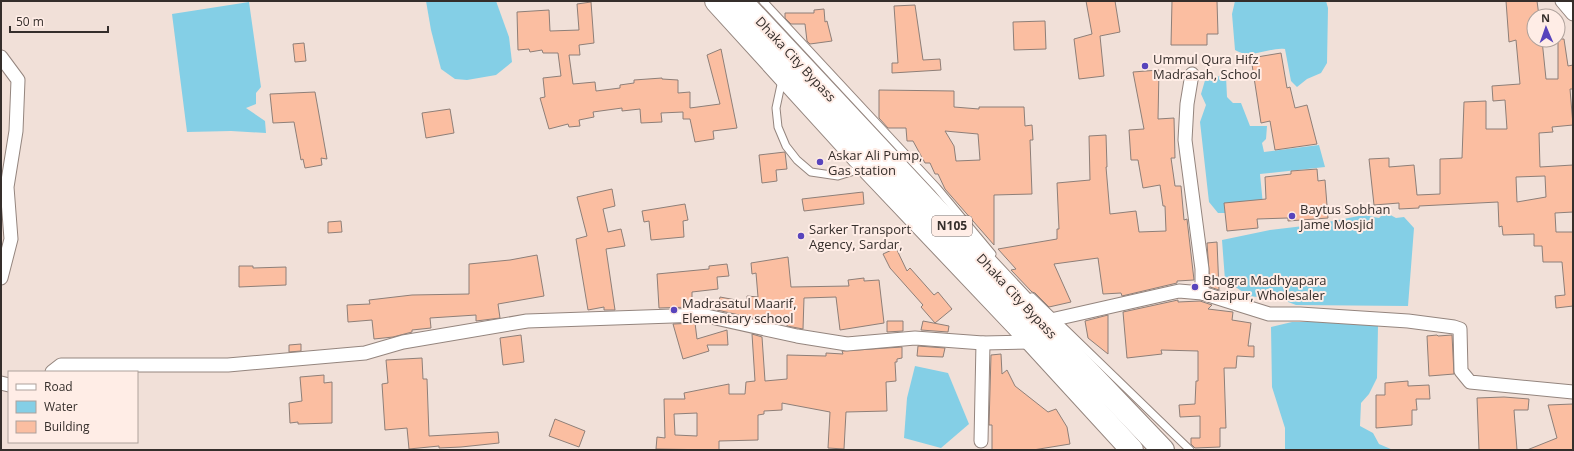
<svg xmlns="http://www.w3.org/2000/svg" width="1574" height="451" font-family="'Open Sans',sans-serif">
<style>
.water{fill:#84cfe6}
.building{fill:#fbbea1;stroke:#8e7f78;fill-rule:evenodd}
.lines{fill:none;stroke-linecap:round;stroke-linejoin:round}
.service-casing{stroke:#94857e;stroke-width:9}
.minor-casing{stroke:#94857e;stroke-width:15}
.trunk-casing{stroke:#94857e;stroke-width:24}
.service{stroke:#fff;stroke-width:7}
.minor{stroke:#fff;stroke-width:13}
.trunk{stroke:#fff;stroke-width:22}
.poi-dot{fill:#5844bc;stroke:#ffede6;stroke-width:1.5}
.labels{text-anchor:middle;stroke-width:4;stroke-linejoin:round;paint-order:stroke}
.shield{fill:#ffede6;stroke:#726763;stroke-width:1}
.shield-label{font-size:12px;font-weight:bold;fill:#352e2b}
.street-label{font-size:13px;fill:#352e2b;stroke:#ffede6}
.poi-label{font-size:13px;fill:#352e2b;stroke:#ffede6;text-anchor:start}
</style>
<rect width="100%" height="100%" fill="#f1e0d8"/>
<g class="water">
<path d="M 426,1 L 496,1 L 509,37 L 512,62 L 496,75 L 467,80 L 455,79 L 441,69 L 431,30 Z"/>
<path d="M 1235,1 L 1326,1 L 1328,8 L 1327,63 L 1321,73 L 1307,79 L 1297,87 L 1291,81 L 1285,49 C 1268,47 1251,60 1235,50 L 1232,14 Z"/>
<path d="M 249,2 L 261,87 L 256,93 L 256,104 L 246,108 L 265,121 L 266,133 L 231,131 L 187,132 L 172,14 Z"/>
<path d="M 1226,76 L 1227,97 L 1233,103 L 1241,103 L 1250,126 L 1267,126 L 1266,139 L 1262,143 L 1264,152 L 1319,145 L 1325,167 L 1260,174 L 1263,205 L 1239,213 L 1218,213 L 1209,202 L 1200,122 L 1206,105 L 1201,94 L 1206,77 Z"/>
<path d="M 1385,212 L 1396,218 L 1404,217 L 1414,228 L 1408,306 L 1296,305 L 1283,300 L 1249,296 L 1225,280 L 1222,240 L 1270,230 L 1312,225 L 1364,215 L 1379,218 Z"/>
<path d="M 1292,322 L 1333,322 L 1378,326 L 1377,378 L 1369,394 L 1361,403 L 1360,426 L 1373,433 L 1379,444 L 1393,450 L 1285,450 L 1285,428 L 1272,387 L 1271,327 Z"/>
<path d="M 915,366 L 948,373 L 969,424 L 941,448 L 904,438 L 907,398 Z"/>
</g>
<g class="building">
<path d="M 1086,1 L 1115,1 L 1120,32 L 1100,36 L 1104,76 L 1079,79 L 1074,39 L 1092,34 Z"/>
<path d="M 1172,1 L 1217,1 L 1218,34 L 1207,34 L 1207,45 L 1171,45 Z"/>
<path d="M 1506,1 L 1537,1 L 1539,16 L 1534,16 L 1534,40 L 1542,40 L 1546,79 L 1558,79 L 1558,39 L 1564,39 L 1568,66 L 1573,65 L 1573,89 L 1570,89 L 1573,125 L 1552,127 L 1553,132 L 1539,133 L 1540,167 L 1573,165 L 1573,212 L 1555,213 L 1556,232 L 1573,232 L 1573,306 L 1556,308 L 1555,296 L 1565,295 L 1562,262 L 1543,262 L 1542,246 L 1534,246 L 1534,234 L 1503,235 L 1502,226 L 1499,227 L 1498,202 L 1419,206 L 1419,208 L 1399,209 L 1399,203 L 1374,205 L 1369,159 L 1389,158 L 1389,167 L 1414,165 L 1417,195 L 1440,194 L 1440,159 L 1462,158 L 1464,102 L 1486,101 L 1486,129 L 1507,129 L 1505,100 L 1493,101 L 1492,86 L 1520,84 L 1516,40 L 1509,42 ZM 1545,176 L 1546,197 L 1517,202 L 1516,177 Z"/>
<path d="M 591,2 L 594,43 L 579,45 L 580,55 L 569,55 L 573,84 L 595,82 L 596,91 L 620,88 L 620,85 L 634,83 L 634,80 L 662,78 L 662,79 L 678,80 L 678,93 L 690,92 L 690,108 L 720,104 L 707,55 L 721,49 L 737,128 L 713,131 L 714,139 L 695,142 L 690,119 L 683,119 L 683,112 L 661,113 L 662,122 L 641,123 L 640,109 L 622,111 L 622,108 L 593,112 L 594,117 L 579,120 L 580,126 L 569,127 L 568,124 L 549,129 L 540,98 L 545,97 L 543,78 L 561,76 L 558,53 L 543,53 L 542,50 L 530,52 L 529,49 L 518,50 L 517,12 L 549,10 L 550,31 L 579,30 L 577,4 Z"/>
<path d="M 915,5 L 923,60 L 940,59 L 941,70 L 892,73 L 892,63 L 898,63 L 894,6 Z"/>
<path d="M 824,9 L 825,22 L 827,21 L 832,41 L 810,44 L 807,41 L 805,24 L 791,24 L 785,18 L 785,13 L 814,13 L 814,10 Z"/>
<path d="M 1045,21 L 1046,49 L 1014,50 L 1013,22 Z"/>
<path d="M 304,43 L 306,61 L 295,62 L 293,44 Z"/>
<path d="M 1281,53 L 1287,88 L 1290,87 L 1295,108 L 1307,105 L 1317,144 L 1275,150 L 1270,121 L 1261,123 L 1251,58 Z"/>
<path d="M 1159,70 L 1158,119 L 1174,118 L 1175,158 L 1171,158 L 1175,186 L 1181,186 L 1184,220 L 1187,219 L 1194,280 L 1177,281 L 1177,283 L 1122,296 L 1121,293 L 1103,294 L 1098,258 L 1054,264 L 1071,302 L 1049,307 L 1035,293 L 1032,292 L 1011,270 L 1016,269 L 998,249 L 1057,239 L 1057,229 L 1059,229 L 1057,183 L 1090,180 L 1089,136 L 1106,135 L 1107,167 L 1106,167 L 1110,214 L 1136,211 L 1139,232 L 1166,231 L 1165,206 L 1163,206 L 1160,185 L 1143,188 L 1138,160 L 1131,160 L 1129,130 L 1144,129 L 1133,72 Z"/>
<path d="M 879,90 L 954,91 L 954,107 L 979,109 L 979,107 L 1024,107 L 1025,126 L 1032,125 L 1033,140 L 1030,140 L 1032,194 L 994,195 L 994,245 L 945,189 L 938,174 L 935,174 L 930,163 L 925,163 L 913,141 L 907,141 L 906,128 L 888,128 L 879,118 ZM 945,131 L 978,134 L 980,160 L 956,161 L 954,146 Z"/>
<path d="M 315,92 L 327,159 L 321,158 L 322,165 L 305,168 L 303,159 L 301,160 L 294,122 L 273,123 L 270,94 Z"/>
<path d="M 450,109 L 454,133 L 426,138 L 422,113 Z"/>
<path d="M 785,152 L 787,169 L 776,170 L 777,181 L 762,183 L 759,155 Z"/>
<path d="M 1317,169 L 1318,181 L 1325,180 L 1328,218 L 1288,221 L 1288,218 L 1257,219 L 1258,228 L 1227,231 L 1224,203 L 1266,199 L 1265,177 L 1291,174 L 1291,171 Z"/>
<path d="M 612,189 L 615,206 L 603,209 L 608,232 L 621,229 L 625,246 L 606,249 L 615,310 L 604,310 L 604,307 L 588,310 L 576,239 L 587,236 L 577,197 Z"/>
<path d="M 863,192 L 864,204 L 804,211 L 802,199 Z"/>
<path d="M 685,204 L 688,220 L 683,221 L 684,237 L 651,240 L 649,221 L 644,222 L 642,211 Z"/>
<path d="M 341,221 L 342,232 L 328,233 L 328,222 Z"/>
<path d="M 1217,242 L 1219,290 L 1210,287 L 1207,243 Z"/>
<path d="M 896,248 L 907,271 L 910,268 L 934,295 L 938,292 L 952,309 L 935,323 L 921,307 L 923,305 L 890,268 L 883,254 Z"/>
<path d="M 537,255 L 544,296 L 498,304 L 500,318 L 476,321 L 476,315 L 430,318 L 431,328 L 412,330 L 412,332 L 393,337 L 374,339 L 372,320 L 348,322 L 347,305 L 370,304 L 369,300 L 412,295 L 469,294 L 469,264 L 510,260 Z"/>
<path d="M 788,257 L 791,287 L 849,286 L 848,280 L 864,278 L 864,281 L 879,280 L 884,323 L 840,330 L 836,297 L 804,298 L 803,329 L 787,326 L 788,320 L 766,321 L 717,310 L 720,297 L 747,302 L 747,296 L 758,297 L 756,273 L 752,274 L 751,263 Z"/>
<path d="M 727,264 L 729,276 L 717,277 L 718,289 L 692,292 L 692,307 L 659,308 L 657,274 L 709,269 L 709,266 Z"/>
<path d="M 239,266 L 253,266 L 253,268 L 286,267 L 286,285 L 239,287 Z"/>
<path d="M 1178,300 L 1178,302 L 1200,301 L 1212,305 L 1208,309 L 1233,312 L 1232,320 L 1251,323 L 1248,346 L 1254,346 L 1254,357 L 1237,356 L 1236,368 L 1224,368 L 1226,428 L 1220,428 L 1220,447 L 1195,448 L 1191,444 L 1191,438 L 1200,438 L 1200,416 L 1180,417 L 1179,405 L 1195,404 L 1196,381 L 1198,381 L 1198,351 L 1161,350 L 1162,354 L 1127,358 L 1123,312 Z"/>
<path d="M 1108,315 L 1108,354 L 1088,338 L 1085,321 Z"/>
<path d="M 887,321 L 903,321 L 903,331 L 887,332 Z"/>
<path d="M 923,321 L 949,326 L 948,332 L 921,330 Z"/>
<path d="M 695,323 L 697,339 L 727,330 L 728,345 L 707,345 L 709,351 L 683,359 L 673,324 Z"/>
<path d="M 752,334 L 762,337 L 765,381 L 787,379 L 787,355 L 826,356 L 826,353 L 843,354 L 842,351 L 902,347 L 902,358 L 897,359 L 897,362 L 895,362 L 896,381 L 886,382 L 887,411 L 846,412 L 844,449 L 828,448 L 830,412 L 782,403 L 782,410 L 764,411 L 764,414 L 758,415 L 758,440 L 719,441 L 719,450 L 656,449 L 657,437 L 665,438 L 664,399 L 685,399 L 684,393 L 729,384 L 729,394 L 745,394 L 746,382 L 755,381 ZM 697,413 L 697,436 L 675,435 L 674,414 Z"/>
<path d="M 521,335 L 524,362 L 503,365 L 500,338 Z"/>
<path d="M 1437,335 L 1438,336 L 1452,335 L 1454,374 L 1429,376 L 1427,336 Z"/>
<path d="M 301,344 L 301,351 L 289,352 L 289,345 Z"/>
<path d="M 918,346 L 945,348 L 943,357 L 917,356 Z"/>
<path d="M 1001,354 L 1002,374 L 1007,370 L 1015,386 L 1048,412 L 1056,409 L 1067,427 L 1070,444 L 1033,450 L 992,450 L 992,425 L 989,425 L 991,355 Z"/>
<path d="M 422,358 L 423,379 L 427,379 L 429,436 L 498,432 L 499,443 L 461,447 L 439,448 L 439,446 L 409,449 L 407,428 L 385,430 L 382,384 L 388,383 L 386,360 Z"/>
<path d="M 324,375 L 324,383 L 332,382 L 332,423 L 298,424 L 298,422 L 290,423 L 289,403 L 302,401 L 300,377 Z"/>
<path d="M 1408,381 L 1408,386 L 1429,385 L 1430,399 L 1416,399 L 1417,410 L 1412,410 L 1412,425 L 1376,428 L 1376,395 L 1385,395 L 1385,383 Z"/>
<path d="M 1504,397 L 1529,399 L 1528,410 L 1514,410 L 1517,450 L 1479,450 L 1477,398 Z"/>
<path d="M 1573,404 L 1573,450 L 1527,450 L 1557,438 L 1548,405 Z"/>
<path d="M 555,419 L 585,431 L 579,447 L 549,436 Z"/>
</g>
<g class="lines">
<g class="service-casing">
<g id="service">
<path d="M 763,1 L 937,188 L 992,254"/>
<path d="M 782,80 L 776,108 L 778,127 L 786,146 L 797,160 L 811,172 L 838,176 L 864,168"/>
<path d="M 1032,297 L 1190,450"/>
</g>
</g>
<g class="minor-casing">
<g id="minor">
<path d="M 1562,1 L 1573,14"/>
<path d="M 1,57 L 18,80 L 16,131 L 7,187 L 11,239 L 1,278"/>
<path d="M 1192,74 L 1187,104 L 1185,140 L 1202,269 L 1202,293"/>
<path d="M 1042,322 L 1179,291 L 1202,293 L 1269,314 L 1300,314 L 1408,321 L 1454,327 L 1460,329 L 1461,371 L 1470,382 L 1573,392"/>
<path d="M 52,372 L 61,365 L 228,365 L 365,353 L 403,342 L 527,321 L 702,315 L 797,336 L 847,344 L 915,338 L 983,343 L 1033,342"/>
<path d="M 1,383 L 9,385"/>
<path d="M 981,441 L 983,343"/>
</g>
</g>
<g class="trunk-casing">
<g id="trunk">
<path d="M 716,1 L 867,167 L 1033,342 L 1132,450"/>
<path d="M 741,1 L 1058,340 L 1163,450"/>
</g>
</g>
<use href="#service" class="service"/>
<use href="#minor" class="minor"/>
<use href="#trunk" class="trunk"/>
</g>
<g class="poi-dot">
<circle cx="1145" cy="66" r="4"/>
<circle cx="820" cy="162" r="4"/>
<circle cx="1292" cy="216" r="4"/>
<circle cx="801" cy="236" r="4"/>
<circle cx="1195" cy="287" r="4"/>
<circle cx="674" cy="310" r="4"/>
</g>
<g class="labels">
<rect class="shield" x="932" y="216" width="40" height="20" rx="3"/>
<g class="shield-label">
<text x="952" y="230">N105</text>
</g>
<g class="street-label">
<text transform="translate(796 59) rotate(47)" y="5">Dhaka City Bypass</text>
<text transform="translate(1017 296) rotate(47)" y="5">Dhaka City Bypass</text>
</g>
<g class="poi-label">
<text x="1153" y="64">Ummul Qura Hifz<tspan x="1153" dy="15">Madrasah, School</tspan></text>
<text x="828" y="160">Askar Ali Pump,<tspan x="828" dy="15">Gas station</tspan></text>
<text x="1300" y="214">Baytus Sobhan<tspan x="1300" dy="15">Jame Mosjid</tspan></text>
<text x="809" y="234">Sarker Transport<tspan x="809" dy="15">Agency, Sardar,</tspan></text>
<text x="1203" y="285">Bhogra Madhyapara<tspan x="1203" dy="15">Gazipur, Wholesaler</tspan></text>
<text x="682" y="308">Madrasatul Maarif,<tspan x="682" dy="15">Elementary school</tspan></text>
</g>
</g>
<rect width="1574" height="451" fill="none" stroke="#352e2b" stroke-width="4"/>
<rect x="8" y="371" width="130" height="72" fill="#ffede6" stroke="#aea19b"/>
<rect x="16" y="384" width="20" height="6" fill="#ffffff" stroke="#aea19b"/>
<text x="44" y="391" font-size="12" fill="#352e2b">Road</text>
<rect x="16" y="401" width="20" height="12" fill="#84cfe6" stroke="#aea19b"/>
<text x="44" y="411" font-size="12" fill="#352e2b">Water</text>
<rect x="16" y="421" width="20" height="12" fill="#fbbea1" stroke="#aea19b"/>
<text x="44" y="431" font-size="12" fill="#352e2b">Building</text>
<g transform="translate(1546 28) rotate(358)"><circle r="19" fill="#ffede6" stroke="#aea19b"/>
<path d="M0-3L7 15L0 10L-7 15Z" fill="#5844bc"/>
<text y="-6" font-size="11" font-weight="bold" text-anchor="middle" fill="#352e2b">N</text>
</g>
<path d="M10 26v6h98v-6" fill="none" stroke="#352e2b" stroke-width="2"/>
<text x="16" y="26" font-size="12" fill="#352e2b" stroke="#ffede6" stroke-width="3" paint-order="stroke">50 m</text>
</svg>
